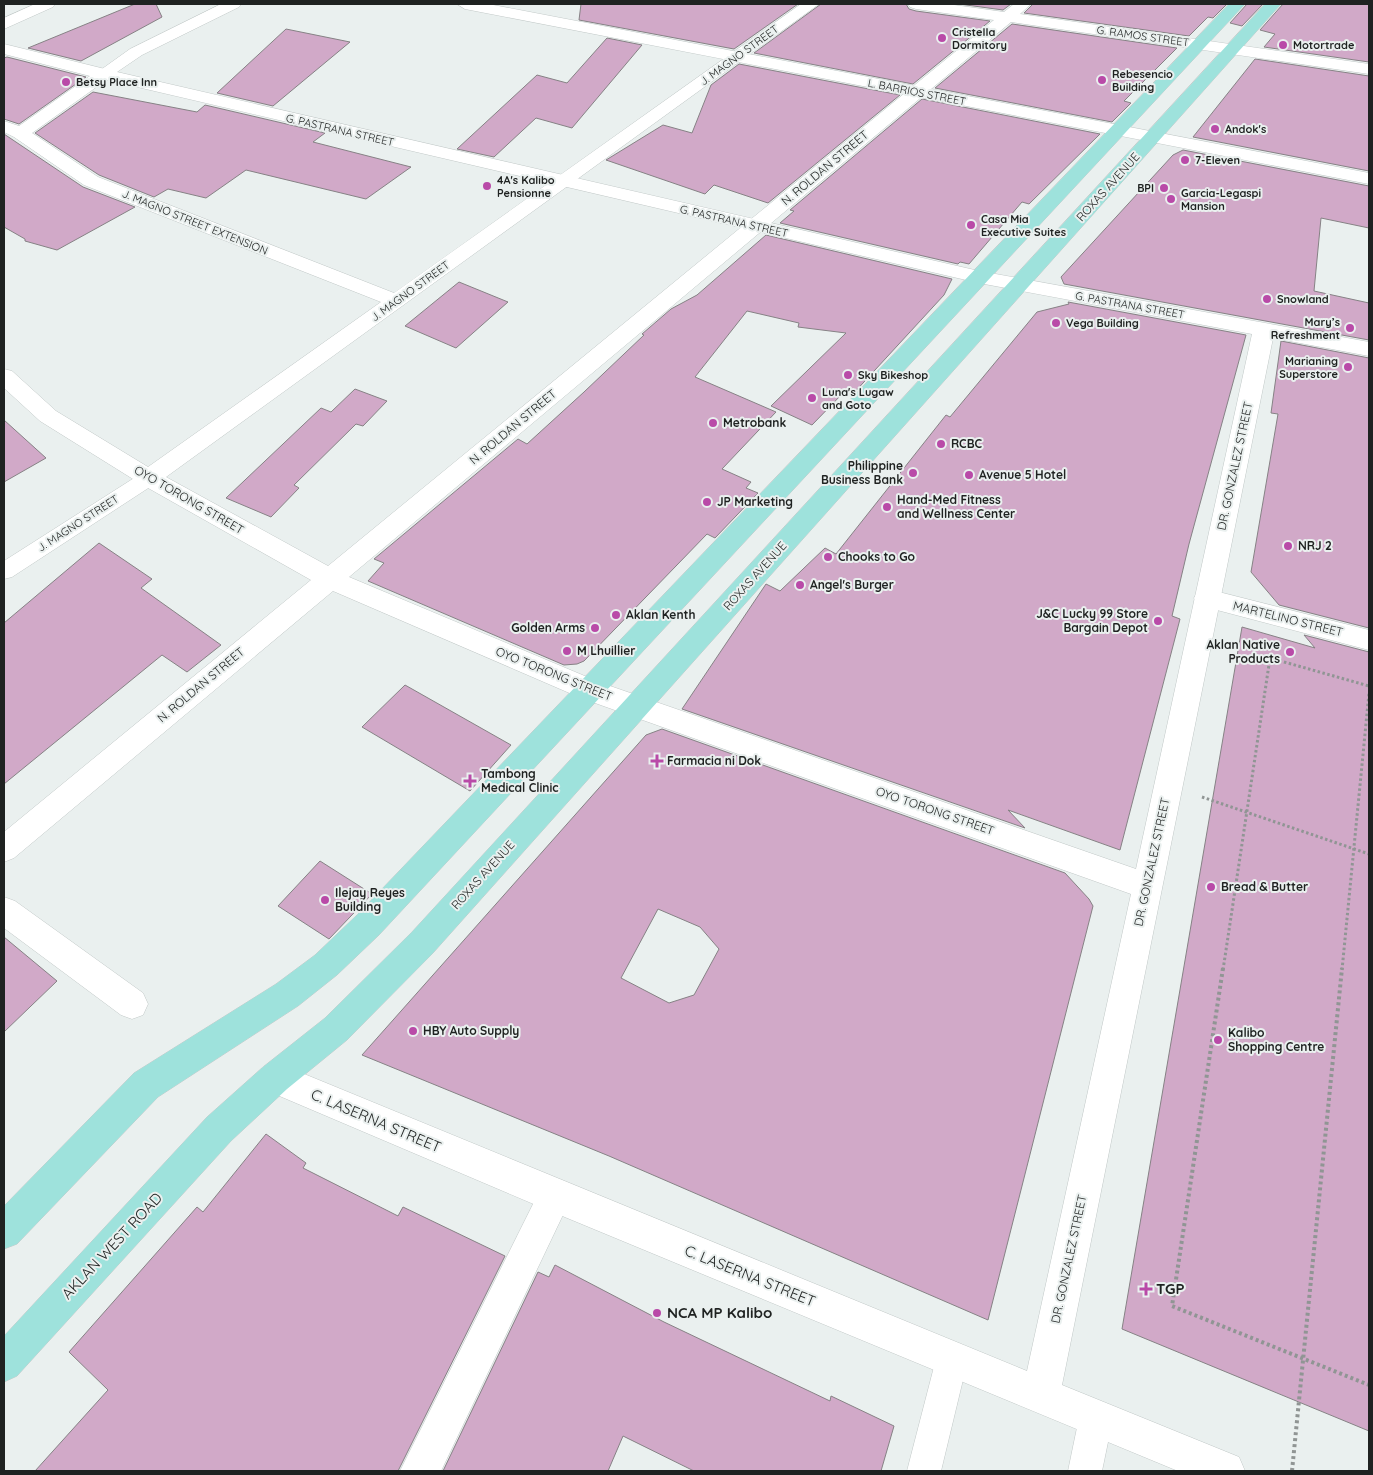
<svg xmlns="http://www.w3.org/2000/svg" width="1373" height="1475" font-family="Quicksand,sans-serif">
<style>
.building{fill:#d1a9c8;stroke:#868285;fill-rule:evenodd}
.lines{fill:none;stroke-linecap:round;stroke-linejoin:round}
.service-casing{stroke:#c1c8c7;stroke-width:1}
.minor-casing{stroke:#c1c8c7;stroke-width:1}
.tertiary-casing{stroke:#c1c8c7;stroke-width:1}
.primary-casing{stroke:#c9caca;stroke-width:1}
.path-far1{stroke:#909594;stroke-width:3;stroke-dasharray:2.5 2.5;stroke-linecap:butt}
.path{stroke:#909594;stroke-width:4;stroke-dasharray:3 3;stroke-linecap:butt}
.service{fill:#fff;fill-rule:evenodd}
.minor{fill:#fff;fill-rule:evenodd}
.tertiary{fill:#fff;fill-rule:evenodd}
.primary{fill:#9ee2dc;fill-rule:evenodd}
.poi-dot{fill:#b94aa8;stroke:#eaf0ef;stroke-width:2}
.labels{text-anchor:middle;stroke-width:4;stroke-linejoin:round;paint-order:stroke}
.far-poi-label{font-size:11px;font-weight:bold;fill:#1f2221;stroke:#eaf0ef;text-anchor:start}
.far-street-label{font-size:11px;fill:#1f2221;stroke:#eaf0ef}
.street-label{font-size:12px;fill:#1f2221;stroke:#eaf0ef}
.poi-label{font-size:12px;font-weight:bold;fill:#1f2221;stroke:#eaf0ef;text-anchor:start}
.near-street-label{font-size:15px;fill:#1f2221;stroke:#eaf0ef}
.near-poi-label{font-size:15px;font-weight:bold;fill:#1f2221;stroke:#eaf0ef;text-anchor:start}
</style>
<rect width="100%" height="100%" fill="#eaf0ef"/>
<g class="building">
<path d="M 135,4 L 156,4 L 162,17 L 81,61 L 28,48 Z"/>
<path d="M 581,4 L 798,4 L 734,49 L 579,20 Z"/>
<path d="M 821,4 L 906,4 L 909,9 L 916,11 L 990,21 L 913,84 L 754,53 Z"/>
<path d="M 959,4 L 1011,4 L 1003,10 Z"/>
<path d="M 1033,4 L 1227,4 L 1213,18 L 1208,17 L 1189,36 L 1024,13 Z"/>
<path d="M 1247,4 L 1263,4 L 1242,26 L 1230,23 Z"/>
<path d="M 1283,4 L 1369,4 L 1369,62 L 1264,47 L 1275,34 L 1260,30 Z"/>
<path d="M 1012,24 L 1177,48 L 1124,101 L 1131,103 L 1112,122 L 935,88 Z"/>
<path d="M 286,29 L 350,42 L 273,106 L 217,93 Z"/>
<path d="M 607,38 L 642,45 L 572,128 L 536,118 L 494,157 L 457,149 L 537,75 L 567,83 Z"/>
<path d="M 7,57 L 86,77 L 19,124 L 4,119 L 4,58 Z"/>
<path d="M 1255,59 L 1369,76 L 1369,171 L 1193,137 Z"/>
<path d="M 739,64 L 900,95 L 768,203 L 714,185 L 705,194 L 606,160 L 663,125 L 692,133 L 711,85 Z"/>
<path d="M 93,92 L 197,112 L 205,105 L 325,133 L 313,142 L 411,167 L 366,199 L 246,170 L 206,198 L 168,189 L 154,197 L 99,175 L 35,133 Z"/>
<path d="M 922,99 L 1100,134 L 1029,204 L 1022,202 L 969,264 L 960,262 L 958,264 L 780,223 L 794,211 L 790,210 Z"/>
<path d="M 4,134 L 83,187 L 135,207 L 57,250 L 25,241 L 25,239 L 4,227 Z"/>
<path d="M 1183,150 L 1369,186 L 1369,228 L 1321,218 L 1314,291 L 1369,303 L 1369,340 L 1064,284 L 1061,277 L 1173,155 Z"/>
<path d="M 766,235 L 952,279 L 944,295 L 852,395 L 844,392 L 812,425 L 771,406 L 846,333 L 798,327 L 799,323 L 747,311 L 695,377 L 776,412 L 722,469 L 751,482 L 746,488 L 758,493 L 715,538 L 707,534 L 584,661 L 577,664 L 564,665 L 368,581 L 384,563 L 374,559 L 518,439 L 527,444 L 584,392 L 644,335 L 642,334 L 671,309 L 697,295 Z"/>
<path d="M 459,282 L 508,302 L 456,348 L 405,326 Z"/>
<path d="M 1068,302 L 1246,335 L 1189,544 L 1172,616 L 1180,619 L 1120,850 L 1008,810 L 1025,828 L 682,709 L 766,584 L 780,591 L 825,548 L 836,554 L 946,415 L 950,417 L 1037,312 L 1069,304 Z"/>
<path d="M 1281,341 L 1369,358 L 1369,628 L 1279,605 L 1251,572 L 1278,414 L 1271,413 Z"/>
<path d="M 355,389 L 387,401 L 363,426 L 356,424 L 294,485 L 299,488 L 271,517 L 226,498 L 321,408 L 331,412 Z"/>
<path d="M 4,420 L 46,458 L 4,482 Z"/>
<path d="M 99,543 L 152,579 L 141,588 L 221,645 L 187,672 L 162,655 L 4,784 L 4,623 Z"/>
<path d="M 1242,627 L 1315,648 L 1304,635 L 1369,652 L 1369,1431 L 1122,1329 Z"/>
<path d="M 405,685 L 511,745 L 470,791 L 362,727 Z"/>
<path d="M 662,729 L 1065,873 L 1089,899 L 1093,906 L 988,1320 L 609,1156 L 362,1055 L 646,735 ZM 658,909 L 700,927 L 719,949 L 694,995 L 669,1003 L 621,978 Z"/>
<path d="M 320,861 L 372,894 L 329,939 L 278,906 Z"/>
<path d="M 4,937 L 57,981 L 4,1032 Z"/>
<path d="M 266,1134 L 306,1163 L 303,1168 L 398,1216 L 403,1207 L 505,1256 L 398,1471 L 35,1471 L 108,1390 L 69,1352 L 197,1207 L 203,1212 Z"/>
<path d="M 555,1265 L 664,1322 L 830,1401 L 831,1396 L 894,1426 L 881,1471 L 694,1471 L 623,1436 L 608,1471 L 443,1471 L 538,1272 L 549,1277 Z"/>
</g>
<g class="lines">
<g class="service-casing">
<g id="service">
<path d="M 149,471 L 156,473 L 159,478 L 156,483 L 12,577 L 4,579 L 4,561 L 142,473 Z"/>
<path d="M 952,1343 L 963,1348 L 968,1359 L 941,1471 L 907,1471 L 936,1359 L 941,1348 Z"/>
<path d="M 1096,1401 L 1108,1406 L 1113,1418 L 1102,1471 L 1068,1471 L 1079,1418 L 1084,1406 Z"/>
</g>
</g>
<g class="minor-casing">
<g id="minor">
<path d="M 35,4 L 55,4 L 53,7 L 4,29 L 4,18 Z"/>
<path d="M 801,4 L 819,4 L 166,477 L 328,566 L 994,20 L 916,9 L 910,7 L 908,4 L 947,4 L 1004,12 L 1014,4 L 1031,4 L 1020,14 L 1369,64 L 1369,74 L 1011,22 L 349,577 L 599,682 L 603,690 L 599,698 L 590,701 L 581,698 L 333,591 L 14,858 L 4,862 L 4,832 L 311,580 L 141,484 L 40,421 L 4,388 L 4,369 L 12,371 L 56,411 L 148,467 L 381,302 L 84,185 L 14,137 L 4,132 L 4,121 L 19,126 L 90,76 L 4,54 L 4,44 L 109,70 L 111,74 L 109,78 L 32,133 L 98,177 L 394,293 Z"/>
<path d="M 1207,589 L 1369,630 L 1369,650 L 1198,605 L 1194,598 L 1198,591 Z"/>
<path d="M 4,897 L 15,901 L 143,993 L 148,1004 L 143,1015 L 132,1019 L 121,1015 L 4,928 Z"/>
<path d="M 555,1179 L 567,1184 L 572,1196 L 441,1471 L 400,1471 L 543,1184 Z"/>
</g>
</g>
<g class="tertiary-casing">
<g id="tertiary">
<path d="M 221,4 L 241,4 L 239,7 L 142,55 L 117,72 L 979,271 L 1369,342 L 1369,356 L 1273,338 L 1062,1385 L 1239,1457 L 1245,1471 L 1178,1471 L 543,1208 L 263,1089 L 258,1078 L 263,1067 L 275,1062 L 1027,1371 L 1131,894 L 581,698 L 577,690 L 581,682 L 590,679 L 1136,869 L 1252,334 L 979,283 L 103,79 L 97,78 L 95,74 L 130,49 Z"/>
<path d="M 457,4 L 488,4 L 1369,173 L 1369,184 L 465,9 Z"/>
</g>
</g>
<g class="primary-casing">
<g id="primary">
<path d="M 1229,4 L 1245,4 L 379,935 L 337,975 L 298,1006 L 158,1097 L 17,1244 L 4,1249 L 4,1206 L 134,1073 L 276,984 L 315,955 L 357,915 Z"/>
<path d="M 1265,4 L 1281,4 L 433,953 L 347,1040 L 287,1089 L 231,1141 L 17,1376 L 4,1382 L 4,1336 L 207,1117 L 263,1067 L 325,1018 L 411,933 Z"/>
</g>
</g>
<g class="path-far1">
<path d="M 1202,797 L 1369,854"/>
<path d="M 1223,970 L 1270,658 L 1369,686"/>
<path d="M 1342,970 L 1369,693"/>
</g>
<g class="path">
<path d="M 1223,968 L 1172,1306 L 1369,1385"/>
<path d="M 1292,1471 L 1342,968"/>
</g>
<use href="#service" class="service"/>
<use href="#minor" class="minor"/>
<use href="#tertiary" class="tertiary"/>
<use href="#primary" class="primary"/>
</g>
<g class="poi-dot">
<circle cx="942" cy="38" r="5"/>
<circle cx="1283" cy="45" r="5"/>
<circle cx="1102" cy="80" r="5"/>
<circle cx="66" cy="82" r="5"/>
<circle cx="1215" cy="129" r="5"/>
<circle cx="1185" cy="160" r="5"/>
<circle cx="487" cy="186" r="5"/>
<circle cx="1164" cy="188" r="5"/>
<circle cx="1171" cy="199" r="5"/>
<circle cx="971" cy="225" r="5"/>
<circle cx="1267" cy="299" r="5"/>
<circle cx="1056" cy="323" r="5"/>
<circle cx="1350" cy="328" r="5"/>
<circle cx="1348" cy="367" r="5"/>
<circle cx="848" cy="375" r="5"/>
<circle cx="812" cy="398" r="5"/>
<circle cx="713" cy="423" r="5"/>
<circle cx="941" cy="444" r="5"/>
<circle cx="913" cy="473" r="5"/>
<circle cx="969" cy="475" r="5"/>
<circle cx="707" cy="502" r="5"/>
<circle cx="887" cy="507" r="5"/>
<circle cx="1288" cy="546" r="5"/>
<circle cx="828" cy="557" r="5"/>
<circle cx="800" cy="585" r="5"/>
<circle cx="616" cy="615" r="5"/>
<circle cx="1158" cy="621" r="5"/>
<circle cx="595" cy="628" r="5"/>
<circle cx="567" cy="651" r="5"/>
<circle cx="1290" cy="652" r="5"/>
<path d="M654.5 753.5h5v5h5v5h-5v5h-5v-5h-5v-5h5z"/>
<path d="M467.5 773.5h5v5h5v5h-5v5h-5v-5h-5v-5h5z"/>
<circle cx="1211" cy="887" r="5"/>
<circle cx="325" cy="900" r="5"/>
<circle cx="413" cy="1031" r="5"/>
<circle cx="1218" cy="1040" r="5"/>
<path d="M1143.5 1281.5h5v5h5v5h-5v5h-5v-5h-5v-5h5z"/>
<circle cx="657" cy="1313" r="5"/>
</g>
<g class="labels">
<g class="far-poi-label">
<text x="952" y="36">Cristella<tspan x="952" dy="13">Dormitory</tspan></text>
<text x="1293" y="49">Motortrade</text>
<text x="1112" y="78">Rebesencio<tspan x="1112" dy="13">Building</tspan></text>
<text x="76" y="86">Betsy Place Inn</text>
<text x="1225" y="133">Andok's</text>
<text x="1195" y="164">7-Eleven</text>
<text x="497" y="184">4A's Kalibo<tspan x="497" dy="13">Pensionne</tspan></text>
<text x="1154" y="192" text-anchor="end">BPI</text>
<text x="1181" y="197">Garcia-Legaspi<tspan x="1181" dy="13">Mansion</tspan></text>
<text x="981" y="223">Casa Mia<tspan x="981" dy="13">Executive Suites</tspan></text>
<text x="1277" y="303">Snowland</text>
<text x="1340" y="326" text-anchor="end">Mary’s<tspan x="1340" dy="13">Refreshment</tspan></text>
<text x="1066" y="327">Vega Building</text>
<text x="1338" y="365" text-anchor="end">Marianing<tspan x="1338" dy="13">Superstore</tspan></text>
<text x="858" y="379">Sky Bikeshop</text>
<text x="822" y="396">Luna's Lugaw<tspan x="822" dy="13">and Goto</tspan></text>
</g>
<g class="far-street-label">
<text transform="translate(1143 36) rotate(8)" y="4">G. RAMOS STREET</text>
<text transform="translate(739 55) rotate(-36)" y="4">J. MAGNO STREET</text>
<text transform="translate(917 92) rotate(11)" y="4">L. BARRIOS STREET</text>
<text transform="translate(340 130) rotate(13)" y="4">G. PASTRANA STREET</text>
<text transform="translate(734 221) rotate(13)" y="4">G. PASTRANA STREET</text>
<text transform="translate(195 222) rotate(22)" y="4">J. MAGNO STREET EXTENSION</text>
<text transform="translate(410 291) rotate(-36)" y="4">J. MAGNO STREET</text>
<text transform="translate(1130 305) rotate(10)" y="4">G. PASTRANA STREET</text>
<text transform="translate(78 523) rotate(-33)" y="4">J. MAGNO STREET</text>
</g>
<g class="street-label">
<text transform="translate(825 168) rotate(-40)" y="4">N. ROLDAN STREET</text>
<text transform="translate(1108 187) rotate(-48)" y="4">ROXAS AVENUE</text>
<text transform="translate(513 427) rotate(-40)" y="4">N. ROLDAN STREET</text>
<text transform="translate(1235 466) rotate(-78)" y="4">DR. GONZALEZ STREET</text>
<text transform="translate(189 500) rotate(30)" y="4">OYO TORONG STREET</text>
<text transform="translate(755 576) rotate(-48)" y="4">ROXAS AVENUE</text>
<text transform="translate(1288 619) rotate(14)" y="4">MARTELINO STREET</text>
<text transform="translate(554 674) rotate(22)" y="4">OYO TORONG STREET</text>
<text transform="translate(201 685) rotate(-40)" y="4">N. ROLDAN STREET</text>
<text transform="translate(935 811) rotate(19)" y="4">OYO TORONG STREET</text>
<text transform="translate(1152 862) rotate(-78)" y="4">DR. GONZALEZ STREET</text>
<text transform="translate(483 875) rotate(-48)" y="4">ROXAS AVENUE</text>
<text transform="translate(1069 1259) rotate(-78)" y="4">DR. GONZALEZ STREET</text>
</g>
<g class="poi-label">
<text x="723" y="427">Metrobank</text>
<text x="951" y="448">RCBC</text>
<text x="903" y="470" text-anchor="end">Philippine<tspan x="903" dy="14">Business Bank</tspan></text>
<text x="979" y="479">Avenue 5 Hotel</text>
<text x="897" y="504">Hand-Med Fitness<tspan x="897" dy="14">and Wellness Center</tspan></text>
<text x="717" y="506">JP Marketing</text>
<text x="1298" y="550">NRJ 2</text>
<text x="838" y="561">Chooks to Go</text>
<text x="810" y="589">Angel's Burger</text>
<text x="1148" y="618" text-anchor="end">J&amp;C Lucky 99 Store<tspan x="1148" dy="14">Bargain Depot</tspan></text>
<text x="626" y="619">Aklan Kenth</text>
<text x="585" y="632" text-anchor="end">Golden Arms</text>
<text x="1280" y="649" text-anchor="end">Aklan Native<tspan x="1280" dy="14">Products</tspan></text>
<text x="577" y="655">M Lhuillier</text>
<text x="667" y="765">Farmacia ni Dok</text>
<text x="481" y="778">Tambong<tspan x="481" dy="14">Medical Clinic</tspan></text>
<text x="1221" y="891">Bread &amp; Butter</text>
<text x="335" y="897">Ilejay Reyes<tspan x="335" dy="14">Building</tspan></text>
<text x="423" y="1035">HBY Auto Supply</text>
<text x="1228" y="1037">Kalibo<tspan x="1228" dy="14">Shopping Centre</tspan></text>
</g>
<g class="near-street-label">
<text transform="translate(376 1121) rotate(23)" y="5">C. LASERNA STREET</text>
<text transform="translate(112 1246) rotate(-47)" y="5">AKLAN WEST ROAD</text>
<text transform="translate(750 1276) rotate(22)" y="5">C. LASERNA STREET</text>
</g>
<g class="near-poi-label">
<text x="1156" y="1294">TGP</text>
<text x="667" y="1318">NCA MP Kalibo</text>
</g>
</g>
<rect width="1373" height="1475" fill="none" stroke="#1f2221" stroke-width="10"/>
</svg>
